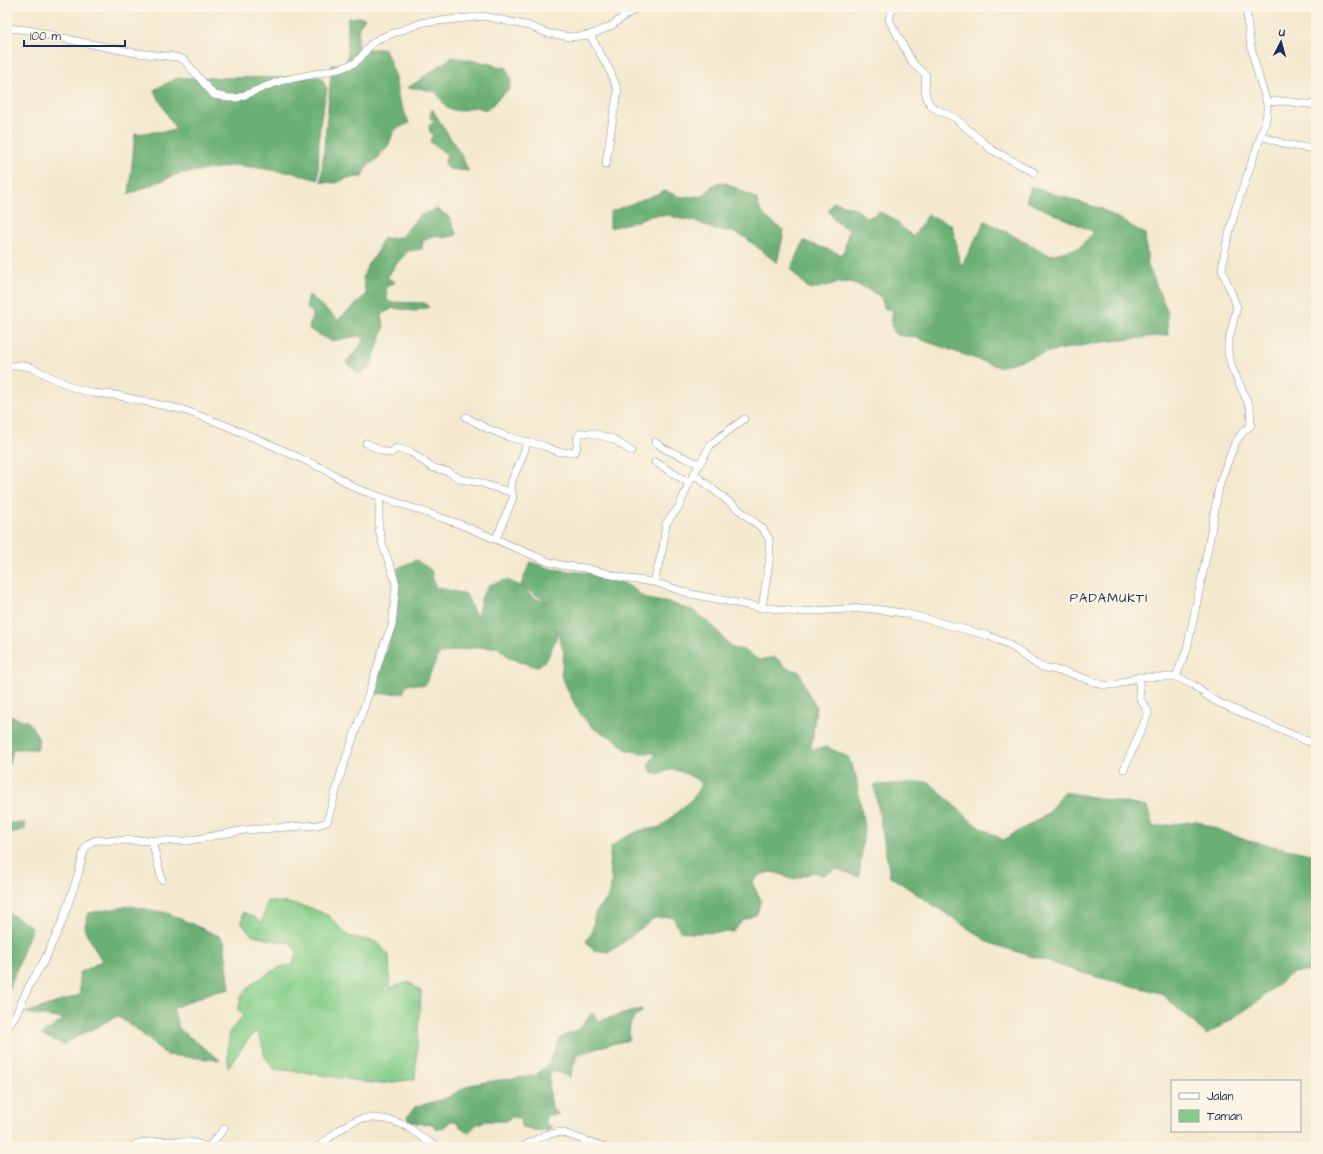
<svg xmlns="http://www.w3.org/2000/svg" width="1323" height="1154" font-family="'Architects Daughter',sans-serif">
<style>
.green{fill:#83cd89;stroke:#4f7e74}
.forest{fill:#6ab075;stroke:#42706a;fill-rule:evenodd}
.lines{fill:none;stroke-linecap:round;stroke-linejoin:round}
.minor-casing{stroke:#888c96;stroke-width:8}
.minor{stroke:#fff;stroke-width:7}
.labels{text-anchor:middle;stroke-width:4;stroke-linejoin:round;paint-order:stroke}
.quarter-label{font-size:13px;letter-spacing:1px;fill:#1b2f5e;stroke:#fcf5e5}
</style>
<rect width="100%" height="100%" fill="#fcf5e5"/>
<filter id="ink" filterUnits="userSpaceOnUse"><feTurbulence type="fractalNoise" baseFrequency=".025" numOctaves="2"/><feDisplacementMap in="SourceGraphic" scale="8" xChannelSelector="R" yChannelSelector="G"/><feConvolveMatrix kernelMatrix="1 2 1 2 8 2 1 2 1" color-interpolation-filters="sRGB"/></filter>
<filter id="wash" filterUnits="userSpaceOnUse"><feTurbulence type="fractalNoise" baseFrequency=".012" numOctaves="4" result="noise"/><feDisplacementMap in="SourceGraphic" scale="16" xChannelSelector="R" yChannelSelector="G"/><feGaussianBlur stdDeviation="0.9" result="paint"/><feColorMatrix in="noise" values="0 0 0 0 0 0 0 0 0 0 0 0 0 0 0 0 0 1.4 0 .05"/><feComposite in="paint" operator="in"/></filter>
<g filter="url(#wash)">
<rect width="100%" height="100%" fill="#f4e9cf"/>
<path class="green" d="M 267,901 L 287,903 L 311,908 L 329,916 L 348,936 L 377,942 L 389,956 L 390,988 L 409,982 L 421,991 L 415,1079 L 378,1084 L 304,1072 L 274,1069 L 265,1057 L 261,1040 L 256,1031 C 245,1041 238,1055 228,1067 L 228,1047 L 230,1031 L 243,1016 L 238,1011 L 242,995 L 254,982 L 280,967 L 292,965 L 297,952 L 291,943 L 270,940 L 251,934 L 242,924 L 243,912 L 256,918 L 262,923 Z"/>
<g class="forest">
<path d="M 358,17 L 365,18 L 359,27 L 357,50 L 363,49 L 385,49 L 394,73 L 399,100 L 409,123 L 394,130 L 388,146 L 377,159 L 366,167 L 362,177 L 347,178 L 336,183 L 321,182 L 332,65 L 347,63 L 348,18 Z"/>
<path d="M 452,57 L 492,64 L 498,68 L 506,67 L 511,80 L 509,90 C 499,95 495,103 487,110 L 475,107 L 460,111 L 448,109 L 436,92 L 419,88 L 408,88 Z"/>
<path d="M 321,77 L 327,89 L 321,117 L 319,135 L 318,180 L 294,173 L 237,165 L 178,174 L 129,194 L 135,134 L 176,130 L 154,90 L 177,78 Z"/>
<path d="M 432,109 L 463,158 L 468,171 L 449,169 L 445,163 L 447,154 L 430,142 L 433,134 L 430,132 L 429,126 L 435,120 L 430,118 Z"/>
<path d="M 720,182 L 728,184 L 757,199 C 758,215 772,221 784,231 L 777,263 L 746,238 L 731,231 L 715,230 L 696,221 L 681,219 L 668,215 L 656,215 L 646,217 L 637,221 L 610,228 L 610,212 L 665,191 L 681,197 L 704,196 L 712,186 Z"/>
<path d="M 1031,187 L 1102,209 L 1145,234 L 1148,266 L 1167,310 L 1168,335 L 1103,342 L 1052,351 L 999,367 L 914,337 L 896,335 L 891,325 L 893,309 L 885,309 L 881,297 L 867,289 L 851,282 L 836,283 L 810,290 L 791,270 L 804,241 L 843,255 L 849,230 L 835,221 L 828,210 L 834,202 L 855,208 L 867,218 L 880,212 L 892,218 L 913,237 L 928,215 L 952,225 L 961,267 L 985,221 L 1050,255 L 1079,248 L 1094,232 L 1026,201 Z"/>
<path d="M 436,209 L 449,217 L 457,235 L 444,238 L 436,235 L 423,241 L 422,249 L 408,251 L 396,264 L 387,278 L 395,282 L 386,288 L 388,302 L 425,303 L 429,307 L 415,311 L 393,308 L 382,314 L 384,328 L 370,368 L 358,374 L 346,362 L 356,351 L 365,338 L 359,336 L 331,341 L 309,329 L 313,312 L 306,308 L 309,295 L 338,320 L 366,295 L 363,277 L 368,264 L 376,255 L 382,239 L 401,237 L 419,216 Z"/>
<path d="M 416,560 L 431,570 L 435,587 L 466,594 L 472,608 L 477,617 L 482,596 L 489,585 L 506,580 L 521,586 L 530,562 L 552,569 L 613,576 L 635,590 L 646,599 L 670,603 L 694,611 L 714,627 L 732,648 L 744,650 L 759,660 L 775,657 L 787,668 L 800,672 L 806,690 L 816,706 L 811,750 L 827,747 L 848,757 L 856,776 L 864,827 L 859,877 L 837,869 L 823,875 L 812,872 C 806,875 799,879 791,879 C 788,879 786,877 783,875 C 770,870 760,872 752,883 L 761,900 L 757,914 L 742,921 L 733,932 L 691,933 L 680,931 L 673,917 L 654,918 L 620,945 L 608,952 L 593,950 L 586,941 L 592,933 L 595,913 L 607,899 L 612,883 L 609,865 L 611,847 L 621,839 L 639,831 L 661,827 L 694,797 L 702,783 C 694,778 684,771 673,770 C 664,770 664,776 652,772 L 648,765 L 656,753 L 641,753 L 626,750 L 615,739 L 594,729 L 582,716 L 576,707 L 561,675 L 564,652 L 556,629 L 556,639 L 547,659 L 537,667 L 510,658 L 497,647 L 470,648 L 439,654 L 425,685 L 407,684 L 403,693 L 374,694 L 397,611 L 398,568 ZM 523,587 L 547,602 L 547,603 L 532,597 Z"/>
<path d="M 7,715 L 29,722 L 38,737 L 38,749 L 13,749 L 9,764 L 7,760 Z"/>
<path d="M 929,782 L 973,823 L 1003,840 L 1045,816 L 1064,792 L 1147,807 L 1153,827 L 1196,821 L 1248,841 L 1316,855 L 1316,971 L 1291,973 L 1254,1004 L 1207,1035 L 1161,993 L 1089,975 L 990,943 L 890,876 L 874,785 Z"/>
<path d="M 7,818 L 9,823 L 25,823 L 25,829 L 7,835 Z"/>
<path d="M 130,906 L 167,913 L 219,936 L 224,941 L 230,989 L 210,993 L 173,1008 L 179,1029 L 220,1060 L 167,1055 L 135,1028 L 117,1016 L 63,1044 L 41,1035 L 64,1019 L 25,1013 L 80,995 L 79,973 L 102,961 L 84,929 L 89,913 Z"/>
<path d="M 7,912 L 32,927 L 7,996 Z"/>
<path d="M 641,1009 L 642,1012 C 629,1018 629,1028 629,1040 L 607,1045 L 577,1055 L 570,1077 L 552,1070 C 546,1081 551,1099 553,1111 L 559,1114 L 548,1115 L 545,1119 L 546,1125 L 552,1126 L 549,1131 L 539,1131 L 523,1127 L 521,1126 L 520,1118 L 512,1117 L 506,1121 L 486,1121 L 477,1124 L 469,1132 C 463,1133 460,1126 456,1121 L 451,1121 L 443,1128 L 437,1129 L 434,1125 L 428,1123 C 422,1126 414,1122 408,1120 L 407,1117 L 415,1107 L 447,1098 L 469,1085 L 499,1080 L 535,1076 L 550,1062 L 560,1038 L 580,1028 L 592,1013 L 599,1021 Z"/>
</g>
</g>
<g filter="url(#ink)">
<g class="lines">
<g class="minor-casing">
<g id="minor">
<path d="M 895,7 L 891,12 L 889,20 L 914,65 L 926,75 L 925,90 L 927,99 L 932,107 L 955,118 L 992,150 L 1034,172"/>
<path d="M 7,28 L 28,30 L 76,41 L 136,53 L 176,57 L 184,60 L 214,95 L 229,98 L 237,98 L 280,81 L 339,69 L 355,63 L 362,56 L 370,45 L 380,38 L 424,22 L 440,21 L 484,16 L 529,26 L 547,33 L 570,37 L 590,35 L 611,26 L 627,14 L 640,7"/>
<path d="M 590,35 L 611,73 L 618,91 L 613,117 L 606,164"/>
<path d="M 1268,102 L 1282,101 L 1316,105"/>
<path d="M 1261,136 L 1288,145 L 1316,149"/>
<path d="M 7,367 L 19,365 L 30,367 L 74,388 L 93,393 L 115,395 L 184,410 L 227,426 L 276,447 L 328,471 L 355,488 L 462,525 L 549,562 L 566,566 L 585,568 L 628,579 L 654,582 L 691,594 L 762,608 L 771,608 L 796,612 L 865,608 L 904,613 L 989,636 L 1008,644 L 1036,664 L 1042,667 L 1069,673 L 1103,685 L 1115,685 L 1139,677 L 1176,677 L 1193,685 L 1213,700 L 1304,740 L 1316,743"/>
<path d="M 466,417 L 486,428 L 509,437 L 544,446 L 559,452 L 575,452 C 579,445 575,437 581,433 L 590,433 L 613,439 L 631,451"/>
<path d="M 655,442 L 665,449 L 699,464"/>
<path d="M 366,443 L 382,451 L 391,453 L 396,448 L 411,452 L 431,467 L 449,472 L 460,479 L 478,482 L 499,489 L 512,492"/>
<path d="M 655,462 L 689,483"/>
<path d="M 694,474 L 763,529 L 769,539 L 770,555 L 762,608"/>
<path d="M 496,539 L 513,498 L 511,488 L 512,480 L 522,458 L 527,442"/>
<path d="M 654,582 L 663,547 L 666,523 L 679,507 L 689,483 L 711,444 L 744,419"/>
<path d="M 1176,677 L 1187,649 L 1208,548 L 1220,482 L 1235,443 L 1243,432 L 1251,425 L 1250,407 L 1232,368 L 1228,353 L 1228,343 L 1237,307 L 1222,270 L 1225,250 L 1235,211 L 1265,124 C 1271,101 1263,95 1258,74 C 1252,53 1246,29 1247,7"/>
<path d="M 1124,769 L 1148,714 L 1148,711 L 1140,699 L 1139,677"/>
<path d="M 152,841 L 162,880"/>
<path d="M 7,1029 L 17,1012 L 29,986 L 44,961 L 62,922 L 78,875 L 84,850 L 88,844 L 95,840 L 187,841 L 245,830 L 318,825 L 327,822 L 342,770 L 371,687 L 384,645 L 392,626 L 396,584 L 391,568 L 383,546 L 379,529 L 379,513 L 380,497"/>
<path d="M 132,1147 C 134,1145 137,1143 140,1143 C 151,1141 198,1139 205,1147"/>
<path d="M 208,1147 C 214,1142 218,1135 224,1129"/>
<path d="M 317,1147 C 328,1140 336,1131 347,1125 C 364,1113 392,1118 409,1128 C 413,1130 415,1133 419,1135 C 424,1140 431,1143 437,1147"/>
<path d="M 522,1147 L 545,1135 L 561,1132 L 604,1147"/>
</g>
</g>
<use href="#minor" class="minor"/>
</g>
</g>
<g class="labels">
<g class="quarter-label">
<text x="1109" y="602">PADAMUKTI</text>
</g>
</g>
<rect width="1323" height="1154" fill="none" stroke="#fcf5e5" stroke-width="24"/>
<rect x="1171" y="1080" width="130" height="52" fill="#fcf5e5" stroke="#a2a6af"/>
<rect x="1179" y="1093" width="20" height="6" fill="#ffffff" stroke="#a2a6af"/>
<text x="1207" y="1100" font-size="12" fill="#1b2f5e">Jalan</text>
<rect x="1179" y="1110" width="20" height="12" fill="#83cd89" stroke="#a2a6af"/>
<text x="1207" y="1120" font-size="12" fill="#1b2f5e">Taman</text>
<g transform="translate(1281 42) rotate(6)" stroke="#fcf5e5" stroke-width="3" paint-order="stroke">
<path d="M0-3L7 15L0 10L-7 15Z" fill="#1b2f5e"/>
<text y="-6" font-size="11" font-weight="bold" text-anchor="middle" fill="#1b2f5e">U</text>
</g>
<path d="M24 40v6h101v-6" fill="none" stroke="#1b2f5e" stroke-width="2"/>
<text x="30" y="40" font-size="12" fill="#1b2f5e" stroke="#fcf5e5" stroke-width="3" paint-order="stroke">100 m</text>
</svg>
